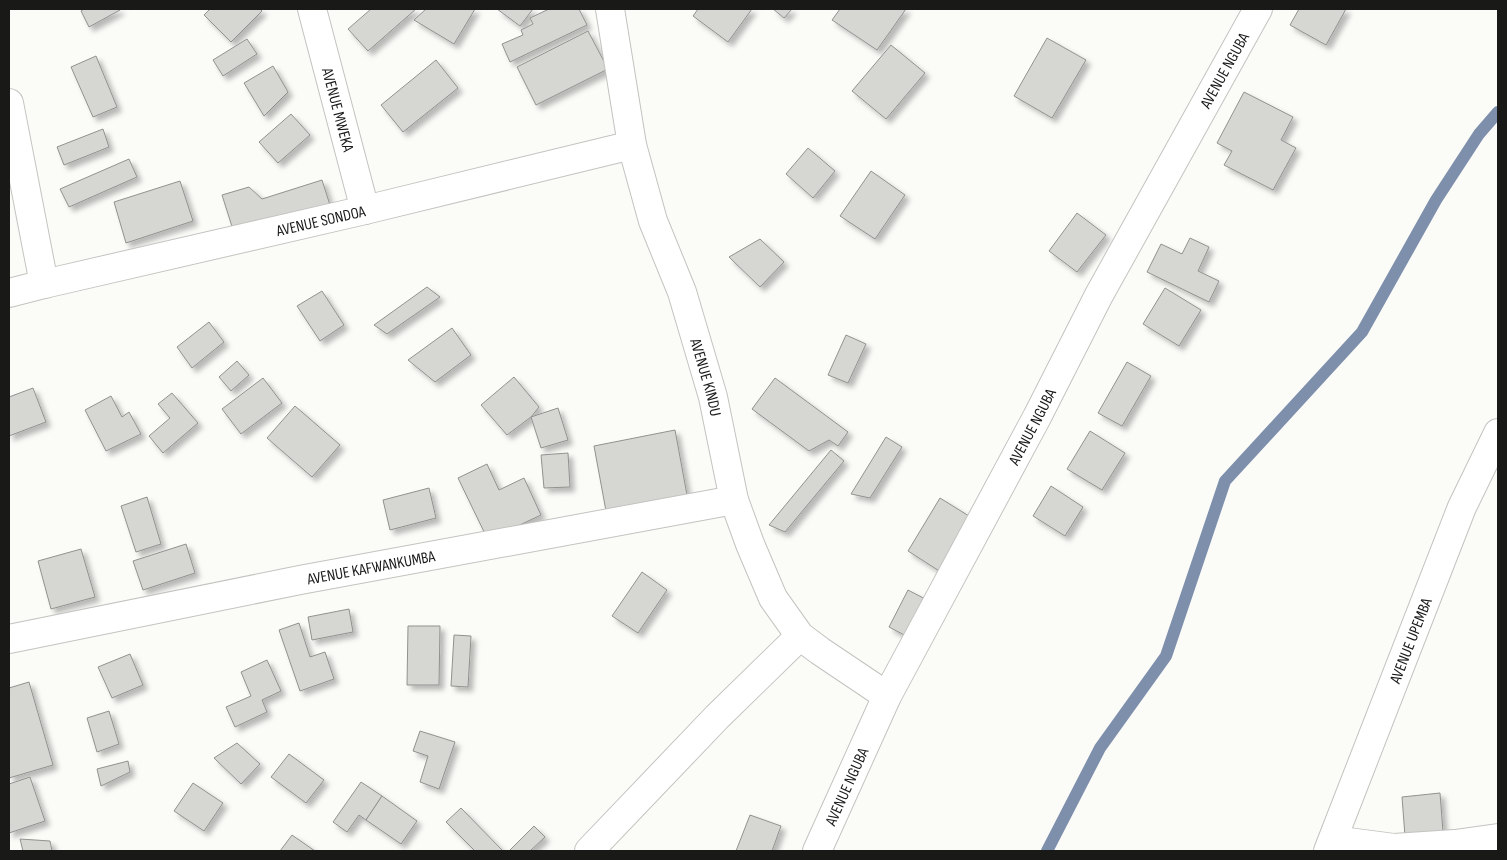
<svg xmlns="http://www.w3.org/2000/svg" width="1507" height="860" font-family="'Sofia Sans Condensed',sans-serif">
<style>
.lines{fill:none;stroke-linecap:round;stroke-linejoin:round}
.stream{stroke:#7e8fac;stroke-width:12}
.building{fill:#d6d6d3;stroke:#91918e;filter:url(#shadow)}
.street-casing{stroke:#c3c3c0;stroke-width:30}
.street{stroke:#fff;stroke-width:28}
.labels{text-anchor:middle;stroke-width:4.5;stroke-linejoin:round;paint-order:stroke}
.street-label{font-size:16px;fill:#191917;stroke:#fff}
</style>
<defs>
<filter id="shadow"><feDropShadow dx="4.5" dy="4.5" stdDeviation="2.5" flood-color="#0004"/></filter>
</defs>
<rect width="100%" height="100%" fill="#fbfbf8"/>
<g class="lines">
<path class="stream" d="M 1047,851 L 1100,748 L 1166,656 L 1225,481 L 1362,332 L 1436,200 L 1479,134 L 1498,112"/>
</g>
<g class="building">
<path d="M 84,9 L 119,9 L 120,10 L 89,27 L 81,11 Z"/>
<path d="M 210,9 L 260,9 L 262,11 L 231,42 L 204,15 Z"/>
<path d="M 371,9 L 416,9 L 368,51 L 348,29 Z"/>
<path d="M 426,9 L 475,9 L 454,44 L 414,20 Z"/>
<path d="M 497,9 L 533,9 L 520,26 Z"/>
<path d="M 549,9 L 579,9 L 587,25 L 510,62 L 502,44 L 523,35 L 521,30 L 533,24 L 530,18 Z"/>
<path d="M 698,9 L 752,9 L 728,42 L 693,16 Z"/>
<path d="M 773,9 L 792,9 L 784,18 Z"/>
<path d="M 840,9 L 906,9 L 877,50 L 832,20 Z"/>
<path d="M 1299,9 L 1346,9 L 1326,45 L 1290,25 Z"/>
<path d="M 588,31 L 608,69 L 536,105 L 517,67 Z"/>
<path d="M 1047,38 L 1086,60 L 1052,118 L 1014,96 Z"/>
<path d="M 247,39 L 257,54 L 223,76 L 213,60 Z"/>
<path d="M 891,45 L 925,73 L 886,119 L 852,91 Z"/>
<path d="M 96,56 L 117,107 L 93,117 L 71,67 Z"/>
<path d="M 436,60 L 458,88 L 403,132 L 381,105 Z"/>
<path d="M 273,66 L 288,92 L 264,116 L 244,83 Z"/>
<path d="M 1244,92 L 1293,117 L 1281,140 L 1296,148 L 1273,190 L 1224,165 L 1232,151 L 1217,143 Z"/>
<path d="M 291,114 L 310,135 L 278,163 L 259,142 Z"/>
<path d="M 103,129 L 109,147 L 64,165 L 57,147 Z"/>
<path d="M 808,148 L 835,171 L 813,198 L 786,174 Z"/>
<path d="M 129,159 L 137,177 L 69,207 L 60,189 Z"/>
<path d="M 871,171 L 905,195 L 875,239 L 840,216 Z"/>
<path d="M 322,180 L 330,205 L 235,236 L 222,195 L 249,187 L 262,199 Z"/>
<path d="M 180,181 L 193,221 L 126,243 L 114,202 Z"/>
<path d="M 1077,213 L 1106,235 L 1077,272 L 1049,251 Z"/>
<path d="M 1190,238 L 1209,247 L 1198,271 L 1219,281 L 1209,302 L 1147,272 L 1161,244 L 1182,254 Z"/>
<path d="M 760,239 L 784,262 L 760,287 L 729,257 Z"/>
<path d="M 427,287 L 440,297 L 387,334 L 374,325 Z"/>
<path d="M 1165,288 L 1201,310 L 1179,346 L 1143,324 Z"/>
<path d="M 322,291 L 344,325 L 320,341 L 297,306 Z"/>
<path d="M 209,322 L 224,342 L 192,368 L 177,347 Z"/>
<path d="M 452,328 L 471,355 L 435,382 L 408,360 Z"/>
<path d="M 846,335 L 866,344 L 848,383 L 828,375 Z"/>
<path d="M 237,361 L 249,375 L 231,391 L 219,377 Z"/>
<path d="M 1127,362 L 1151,376 L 1122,426 L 1098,413 Z"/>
<path d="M 514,377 L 539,407 L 531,417 L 507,435 L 481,405 Z"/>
<path d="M 263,378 L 282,403 L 241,434 L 222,409 Z"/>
<path d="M 775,378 L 848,432 L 838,446 L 829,440 L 809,451 L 752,409 Z"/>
<path d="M 33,388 L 46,422 L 9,436 L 9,397 Z"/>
<path d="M 172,393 L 198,423 L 163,453 L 149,436 L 170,418 L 158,404 Z"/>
<path d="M 111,396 L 122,417 L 129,412 L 141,434 L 106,451 L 85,410 Z"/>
<path d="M 295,406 L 340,445 L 312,477 L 267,438 Z"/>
<path d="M 558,408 L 568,440 L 541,448 L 531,417 Z"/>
<path d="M 675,430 L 687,495 L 606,511 L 594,446 Z"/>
<path d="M 1090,431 L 1125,453 L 1102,490 L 1067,469 Z"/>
<path d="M 886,437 L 902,447 L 870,498 L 851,494 Z"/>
<path d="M 831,450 L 844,461 L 785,532 L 769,525 Z"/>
<path d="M 568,453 L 570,487 L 544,488 L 541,455 Z"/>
<path d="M 487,464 L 499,490 L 524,478 L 541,515 L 488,540 L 458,478 Z"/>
<path d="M 1051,486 L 1083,507 L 1065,536 L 1033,516 Z"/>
<path d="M 429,488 L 436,518 L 390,530 L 383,500 Z"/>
<path d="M 147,497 L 161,544 L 136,552 L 121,506 Z"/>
<path d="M 940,498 L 977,521 L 944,574 L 908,551 Z"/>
<path d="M 186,544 L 195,573 L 143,590 L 133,561 Z"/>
<path d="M 81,549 L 95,597 L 51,609 L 38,561 Z"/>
<path d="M 642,572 L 667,590 L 638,633 L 612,616 Z"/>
<path d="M 908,590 L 929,601 L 910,638 L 889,627 Z"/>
<path d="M 349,609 L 353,632 L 312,640 L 308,617 Z"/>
<path d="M 299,623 L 310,657 L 325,652 L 334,679 L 300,691 L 279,630 Z"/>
<path d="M 408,626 L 440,626 L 439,685 L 407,685 Z"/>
<path d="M 454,635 L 471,636 L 468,687 L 451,686 Z"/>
<path d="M 130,654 L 143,685 L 112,698 L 98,667 Z"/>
<path d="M 267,660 L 281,691 L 262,700 L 267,712 L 235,727 L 226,707 L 251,696 L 241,672 Z"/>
<path d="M 29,682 L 53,765 L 9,778 L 9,688 Z"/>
<path d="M 109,711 L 119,744 L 97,752 L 87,718 Z"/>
<path d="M 420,731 L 455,742 L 439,789 L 420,782 L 428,756 L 413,751 Z"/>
<path d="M 237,743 L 260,764 L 241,784 L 214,758 Z"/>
<path d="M 289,754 L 324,780 L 306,803 L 271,777 Z"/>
<path d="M 128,761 L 130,772 L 101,786 L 97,769 Z"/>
<path d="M 30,777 L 45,821 L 9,833 L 9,784 Z"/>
<path d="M 361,782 L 382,796 L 366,820 L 359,815 L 347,832 L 333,822 Z"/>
<path d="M 193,783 L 223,803 L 204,831 L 174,811 Z"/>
<path d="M 1440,793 L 1443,832 L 1405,836 L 1402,797 Z"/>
<path d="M 382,796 L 417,821 L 401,844 L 366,820 Z"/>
<path d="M 461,808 L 503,851 L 475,851 L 446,822 Z"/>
<path d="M 750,815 L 781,826 L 772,851 L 736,851 Z"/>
<path d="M 534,826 L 545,837 L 530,851 L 509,851 Z"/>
<path d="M 292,835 L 315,851 L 280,851 Z"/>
<path d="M 20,839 L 50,841 L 52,851 L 23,851 Z"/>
</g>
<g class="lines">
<g class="street-casing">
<g id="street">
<path id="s1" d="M 312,9 L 365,210"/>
<path id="s2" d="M 610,9 L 632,145 L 653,221 L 682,292 L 713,397 L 734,500 L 750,544 L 773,598 L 800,636 L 820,651 L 887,696"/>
<path d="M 9,103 L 44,284"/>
<path id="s3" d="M 9,293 L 44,284 L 365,210 L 632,145"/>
<path id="s4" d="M 9,639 L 300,580 L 734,500"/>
<path d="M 1333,840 L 1394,848 L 1455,844 L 1498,838"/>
<path d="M 589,851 L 717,717 L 800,636"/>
<path id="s5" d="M 817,851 L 887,696 L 1037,417 L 1099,295 L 1258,9"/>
<path id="s6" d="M 1328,851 L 1462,507 L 1498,433"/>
</g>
</g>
<use href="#street" class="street"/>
</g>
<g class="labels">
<g class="street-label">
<text dy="6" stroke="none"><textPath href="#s5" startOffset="881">AVENUE NGUBA</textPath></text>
<text dy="6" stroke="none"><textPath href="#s1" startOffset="104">AVENUE MWEKA</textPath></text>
<text dy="6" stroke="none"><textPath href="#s3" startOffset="320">AVENUE SONDOA</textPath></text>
<text dy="6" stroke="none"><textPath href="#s2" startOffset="382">AVENUE KINDU</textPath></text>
<text dy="6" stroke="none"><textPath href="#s5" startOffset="476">AVENUE NGUBA</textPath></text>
<text dy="6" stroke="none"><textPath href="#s4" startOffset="369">AVENUE KAFWANKUMBA</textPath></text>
<text dy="6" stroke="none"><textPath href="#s6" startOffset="226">AVENUE UPEMBA</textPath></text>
<text dy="6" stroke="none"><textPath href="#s5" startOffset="71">AVENUE NGUBA</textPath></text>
</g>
</g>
<rect width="1507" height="860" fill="none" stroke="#191917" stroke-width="20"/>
</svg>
